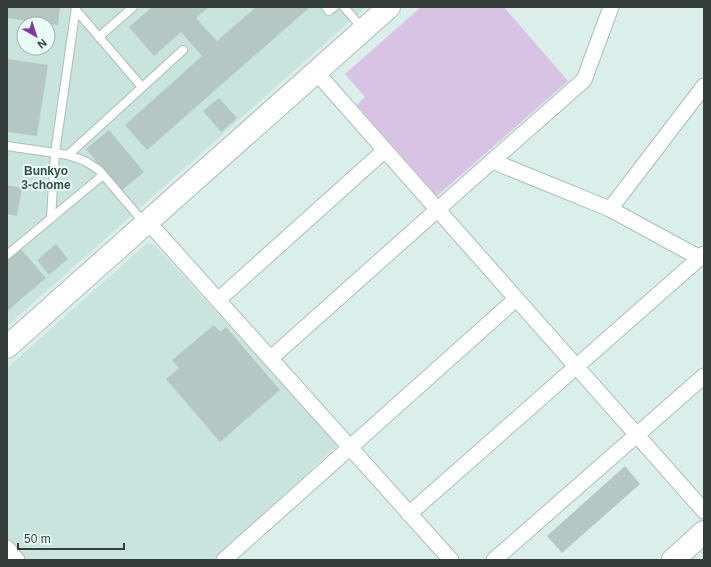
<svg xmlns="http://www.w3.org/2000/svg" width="711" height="567" font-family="Helvetica,sans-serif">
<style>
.built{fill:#c8e4dc;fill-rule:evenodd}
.green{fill:#d9c3e5}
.building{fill:#b4c7c2}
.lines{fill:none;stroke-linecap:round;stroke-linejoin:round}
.lane-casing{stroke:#abbeb9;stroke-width:10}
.street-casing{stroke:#abbeb9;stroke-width:17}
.secondary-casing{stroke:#abbeb9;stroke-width:24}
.lane{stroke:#fff;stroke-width:8}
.street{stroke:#fff;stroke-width:15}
.secondary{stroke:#fff;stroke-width:22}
.labels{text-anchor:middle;stroke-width:4;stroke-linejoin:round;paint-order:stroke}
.neighbourhood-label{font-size:12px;font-weight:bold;fill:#3a4a46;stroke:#e9fdf7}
</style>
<rect width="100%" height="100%" fill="#dbefea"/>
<g class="built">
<path d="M 7,7 L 366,7 L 7,326 ZM 24,24 L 48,24 L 48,48 L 24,48 Z"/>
<path d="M 146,244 L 154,244 L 338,445 L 213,560 L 26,560 L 7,538 L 7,368 Z"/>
</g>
<path class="green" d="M 421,7 L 504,7 L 568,81 L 437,196 L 357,105 L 365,97 L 345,74 Z"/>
<g class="building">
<path d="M 8,7 L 60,7 L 58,25 L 7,18 Z"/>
<path d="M 152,7 L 209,7 L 196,18 L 217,41 L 256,7 L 310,7 L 147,150 L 125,125 L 202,56 L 181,32 L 154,56 L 129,27 Z"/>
<path d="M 7,59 L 48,65 L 37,136 L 7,132 Z"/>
<path d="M 219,98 L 237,118 L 221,132 L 203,111 Z"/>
<path d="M 109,130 L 144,172 L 121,191 L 86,149 Z"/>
<path d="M 7,185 L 22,188 L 17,216 L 7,214 Z"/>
<path d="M 56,244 L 68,259 L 49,275 L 37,260 Z"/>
<path d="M 18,246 L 46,278 L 7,311 L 7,256 Z"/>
<path d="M 214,325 L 220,332 L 226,327 L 280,390 L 220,442 L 166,379 L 179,368 L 172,360 Z"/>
<path d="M 625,466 L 640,484 L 562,553 L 547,536 Z"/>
</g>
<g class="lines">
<g class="lane-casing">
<g id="lane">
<path d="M 326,7 L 329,11 L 334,7"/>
<path d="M 344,7 L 363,29"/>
<path d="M 76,10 L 142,87"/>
<path d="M 99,37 L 133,7"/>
<path d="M 7,146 L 55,153 L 76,7"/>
<path d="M 68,155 L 183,50"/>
<path d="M 51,218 L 55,153 L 68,155 L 85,161 L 99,170 L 145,224"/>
<path d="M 7,255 L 103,175"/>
</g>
</g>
<g class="street-casing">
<g id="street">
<path d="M 316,72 L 704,511"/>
<path d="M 492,161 L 610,209 L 700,258"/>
<path d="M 610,209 L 704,86"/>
<path d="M 148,222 L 451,560"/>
<path d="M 218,300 L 385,150"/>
<path d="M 271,358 L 483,169 L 584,80 L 611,7"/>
<path d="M 409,514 L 704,254"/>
<path d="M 7,548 L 17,560"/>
<path d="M 224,560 L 516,299"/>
<path d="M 494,560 L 704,376"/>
</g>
</g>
<g class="secondary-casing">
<g id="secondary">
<path d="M 7,347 L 389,7"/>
<path d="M 673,560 L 704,532"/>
</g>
</g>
<use href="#lane" class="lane"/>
<use href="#street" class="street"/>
<use href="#secondary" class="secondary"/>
</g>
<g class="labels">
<g class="neighbourhood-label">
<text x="46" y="175">Bunkyo<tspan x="46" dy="14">3-chome</tspan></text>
</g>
</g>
<rect width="711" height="567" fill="none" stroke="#353d3b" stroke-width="16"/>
<g transform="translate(36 36) rotate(141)"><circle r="19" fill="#e9fdf7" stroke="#a1b0ac"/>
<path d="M0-3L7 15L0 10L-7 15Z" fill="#8436a7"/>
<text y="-6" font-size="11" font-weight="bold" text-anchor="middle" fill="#353d3b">N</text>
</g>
<path d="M18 543v6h106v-6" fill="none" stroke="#353d3b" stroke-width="2"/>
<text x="24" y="543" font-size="12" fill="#353d3b" stroke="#e9fdf7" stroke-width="3" paint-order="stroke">50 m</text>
</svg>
